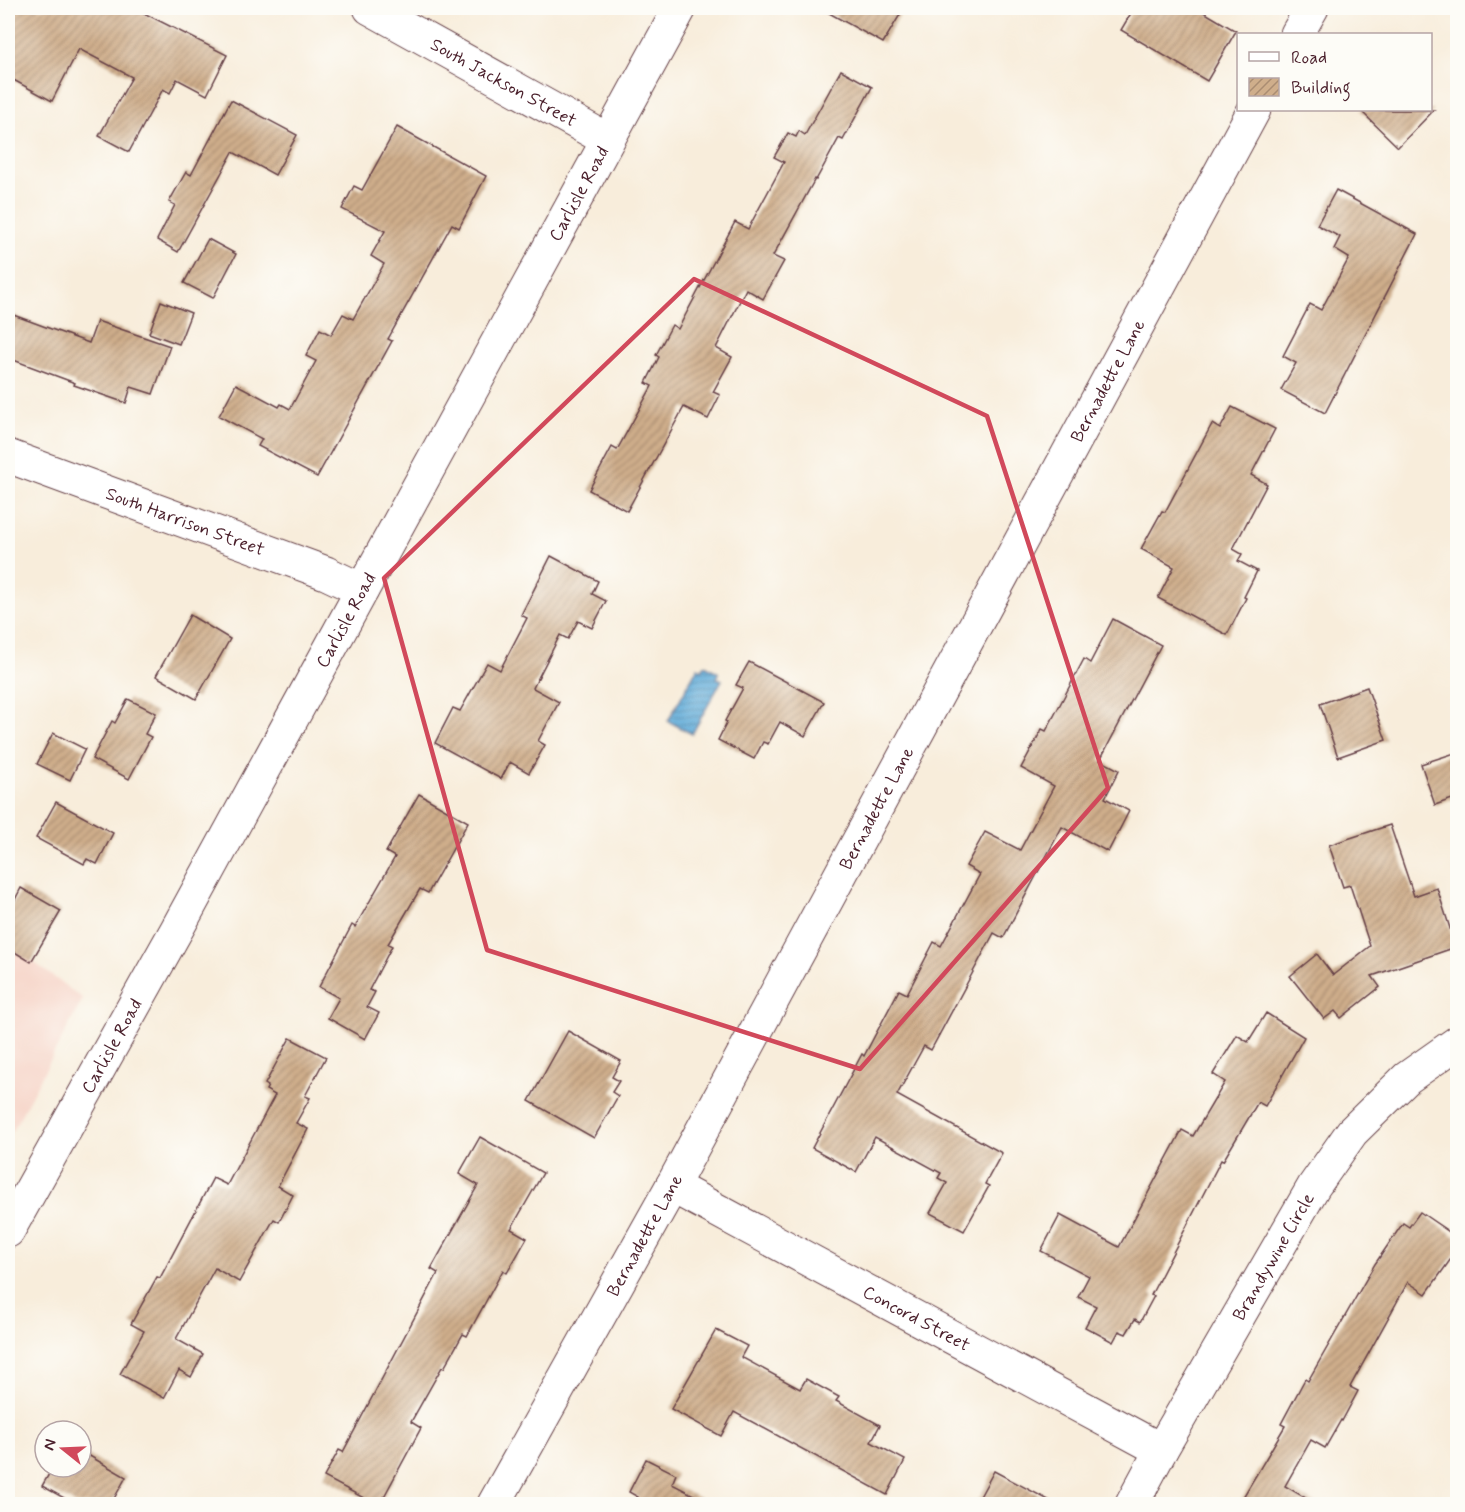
<svg xmlns="http://www.w3.org/2000/svg" width="1465" height="1512" font-family="Mynerve,sans-serif">
<style>
.built{fill:#f6d2c5}
.water{fill:url(#water-rules);stroke:#556682;stroke-width:1.5}
.building{fill:url(#building-hatch)}
.lines{fill:none;stroke-linecap:round;stroke-linejoin:round}
.minor-casing{stroke:#643e45;stroke-width:35}
.minor{stroke:#fff;stroke-width:33}
.marked{fill:none;stroke:#d1495b;stroke-width:4.5;stroke-linejoin:round}
.labels{text-anchor:middle;stroke-width:5;stroke-linejoin:round;paint-order:stroke}
.street-label{font-size:18px;fill:#4a1f2b;stroke:#fdfcf7}
</style>
<defs>
<pattern id="water-rules" width="6" height="5" patternUnits="userSpaceOnUse" patternTransform="scale(1.5)"><rect width="6" height="5" fill="#60acd9"/><path d="M0 2.5h6" fill="none" stroke="#518bb0"/></pattern>
<pattern id="building-hatch" width="6" height="6" patternUnits="userSpaceOnUse" patternTransform="scale(1.5)"><rect width="6" height="6" fill="#cfae8b"/><path d="M-1 1l2-2M0 6l6-6M5 7l2-2" fill="none" stroke="#aa8d72"/></pattern>
</defs>
<rect width="100%" height="100%" fill="#fdfcf7"/>
<filter id="ink" filterUnits="userSpaceOnUse"><feTurbulence type="fractalNoise" baseFrequency=".0167" numOctaves="2"/><feDisplacementMap in="SourceGraphic" scale="12" xChannelSelector="R" yChannelSelector="G"/><feConvolveMatrix kernelMatrix="1 2 1 2 8 2 1 2 1" color-interpolation-filters="sRGB"/></filter>
<filter id="wash" filterUnits="userSpaceOnUse"><feTurbulence type="fractalNoise" baseFrequency=".008" numOctaves="4" result="noise"/><feDisplacementMap in="SourceGraphic" scale="24" xChannelSelector="R" yChannelSelector="G"/><feGaussianBlur stdDeviation="1.35" result="paint"/><feColorMatrix in="noise" values="0 0 0 0 0 0 0 0 0 0 0 0 0 0 0 0 0 1.4 0 .05"/><feComposite in="paint" operator="in"/></filter>
<g filter="url(#wash)">
<rect width="100%" height="100%" fill="#f8eddb"/>
<path class="built" d="M 8,943 L 83,999 L 8,1139 Z"/>
<path class="water" d="M 705,665 L 719,673 L 717,678 L 722,680 L 692,734 L 668,721 L 698,667 L 702,670 Z"/>
<g id="blocks">
<g class="building">
<path d="M 8,8 L 134,8 L 227,55 L 207,95 L 177,79 L 170,93 L 163,89 L 129,152 L 99,136 L 132,77 L 79,49 L 52,101 L 8,77 Z"/>
<path d="M 820,8 L 904,8 L 883,43 Z"/>
<path d="M 1134,8 L 1197,8 L 1236,31 L 1207,81 L 1121,30 Z"/>
<path d="M 841,70 L 872,87 L 843,140 L 839,138 L 816,180 L 815,179 L 773,256 L 784,261 L 763,299 L 746,289 L 716,348 L 732,357 L 713,392 L 720,395 L 708,419 L 684,407 L 627,511 L 589,490 L 612,447 L 617,450 L 652,386 L 646,383 L 659,357 L 656,355 L 672,325 L 678,329 L 735,222 L 748,229 L 784,162 L 774,157 L 788,133 L 796,137 L 799,131 L 805,135 Z"/>
<path d="M 231,100 L 297,135 L 275,175 L 233,152 L 178,252 L 157,240 L 175,205 L 169,202 L 186,172 L 191,175 Z"/>
<path d="M 1360,110 L 1434,110 L 1398,147 Z"/>
<path d="M 397,127 L 486,176 L 459,228 L 452,224 L 388,339 L 392,341 L 317,477 L 258,446 L 262,439 L 219,416 L 236,384 L 279,407 L 281,404 L 290,409 L 316,361 L 306,356 L 320,329 L 331,335 L 343,314 L 353,319 L 384,264 L 371,256 L 385,231 L 342,209 L 354,186 L 362,190 Z"/>
<path d="M 1336,190 L 1417,234 L 1325,413 L 1281,390 L 1296,363 L 1283,356 L 1310,304 L 1321,310 L 1349,258 L 1334,249 L 1340,237 L 1317,225 Z"/>
<path d="M 208,239 L 236,254 L 213,298 L 184,283 Z"/>
<path d="M 161,301 L 191,313 L 179,344 L 149,333 Z"/>
<path d="M 8,313 L 89,343 L 97,321 L 170,346 L 153,394 L 131,387 L 126,403 L 74,385 L 75,383 L 8,358 Z"/>
<path d="M 1232,407 L 1275,429 L 1251,475 L 1267,484 L 1233,549 L 1242,554 L 1238,561 L 1257,571 L 1244,597 L 1246,598 L 1227,635 L 1158,598 L 1174,567 L 1141,549 L 1162,511 L 1165,512 L 1212,424 L 1220,429 Z"/>
<path d="M 551,556 L 598,581 L 592,594 L 606,601 L 592,628 L 578,621 L 568,639 L 560,635 L 533,688 L 559,702 L 538,741 L 545,745 L 529,773 L 510,762 L 501,779 L 435,743 L 453,708 L 460,711 L 487,663 L 500,670 L 527,618 L 521,615 Z"/>
<path d="M 190,615 L 230,639 L 196,699 L 156,676 Z"/>
<path d="M 1113,619 L 1161,645 L 1100,760 L 1119,770 L 1105,798 L 1129,811 L 1108,852 L 1062,827 L 1003,938 L 994,933 L 931,1050 L 924,1046 L 897,1095 L 1002,1153 L 985,1184 L 989,1186 L 964,1231 L 930,1213 L 947,1183 L 938,1178 L 941,1173 L 875,1137 L 856,1172 L 812,1148 L 862,1054 L 864,1056 L 899,990 L 907,994 L 934,942 L 941,946 L 980,874 L 966,866 L 985,832 L 1020,850 L 1054,786 L 1021,768 L 1042,729 L 1046,731 L 1084,659 L 1090,663 Z"/>
<path d="M 749,662 L 824,702 L 805,736 L 780,722 L 768,744 L 763,742 L 754,759 L 718,740 L 727,722 L 725,721 L 743,688 L 736,685 Z"/>
<path d="M 1367,687 L 1386,740 L 1338,757 L 1320,704 Z"/>
<path d="M 128,699 L 156,713 L 145,734 L 151,737 L 129,779 L 92,759 L 112,721 L 115,723 Z"/>
<path d="M 53,733 L 85,749 L 70,780 L 37,764 Z"/>
<path d="M 1458,752 L 1458,797 L 1435,805 L 1421,764 Z"/>
<path d="M 419,794 L 468,822 L 428,893 L 420,889 L 388,944 L 392,946 L 369,990 L 375,992 L 367,1007 L 379,1013 L 365,1039 L 328,1018 L 339,998 L 319,987 L 352,925 L 355,927 L 395,857 L 386,852 Z"/>
<path d="M 56,802 L 113,833 L 97,864 L 87,859 L 84,864 L 36,838 Z"/>
<path d="M 1390,825 L 1414,896 L 1437,888 L 1456,947 L 1372,976 L 1380,987 L 1341,1018 L 1335,1011 L 1324,1019 L 1290,976 L 1317,954 L 1333,975 L 1370,946 L 1350,885 L 1343,887 L 1329,845 Z"/>
<path d="M 21,888 L 61,911 L 31,962 L 8,948 L 8,913 Z"/>
<path d="M 1266,1013 L 1304,1037 L 1265,1106 L 1258,1102 L 1223,1161 L 1221,1160 L 1151,1295 L 1154,1296 L 1140,1322 L 1135,1319 L 1126,1334 L 1119,1331 L 1113,1342 L 1085,1327 L 1096,1306 L 1078,1297 L 1089,1276 L 1041,1251 L 1060,1215 L 1119,1247 L 1182,1130 L 1193,1136 L 1225,1082 L 1213,1074 L 1237,1035 L 1248,1042 Z"/>
<path d="M 568,1031 L 621,1061 L 612,1077 L 619,1081 L 612,1092 L 618,1096 L 594,1138 L 529,1101 Z"/>
<path d="M 290,1038 L 326,1057 L 305,1096 L 310,1098 L 296,1123 L 308,1129 L 278,1186 L 293,1195 L 279,1222 L 274,1219 L 239,1282 L 215,1268 L 176,1339 L 203,1354 L 191,1377 L 179,1370 L 164,1398 L 120,1374 L 144,1331 L 131,1324 L 157,1277 L 160,1278 L 213,1178 L 227,1185 L 275,1095 L 266,1090 L 268,1086 L 265,1084 Z"/>
<path d="M 480,1137 L 543,1173 L 511,1229 L 527,1238 L 507,1273 L 503,1270 L 467,1336 L 463,1334 L 444,1368 L 442,1367 L 411,1422 L 421,1428 L 380,1504 L 375,1504 L 324,1477 L 339,1450 L 343,1452 L 438,1273 L 431,1269 L 478,1185 L 459,1174 Z"/>
<path d="M 1420,1212 L 1458,1238 L 1458,1249 L 1426,1294 L 1408,1282 L 1350,1387 L 1358,1391 L 1342,1421 L 1341,1420 L 1325,1448 L 1311,1440 L 1285,1486 L 1316,1504 L 1239,1504 L 1285,1426 L 1281,1424 L 1305,1379 L 1308,1381 L 1375,1264 L 1403,1223 L 1409,1227 Z"/>
<path d="M 716,1330 L 747,1346 L 741,1357 L 800,1389 L 806,1379 L 839,1397 L 836,1401 L 880,1425 L 871,1442 L 905,1460 L 887,1495 L 734,1412 L 721,1436 L 671,1409 Z"/>
<path d="M 81,1451 L 126,1477 L 111,1504 L 75,1504 L 42,1486 L 53,1467 L 81,1467 Z"/>
<path d="M 646,1459 L 676,1474 L 672,1484 L 711,1504 L 634,1504 L 638,1497 L 629,1492 Z"/>
<path d="M 994,1471 L 1056,1504 L 976,1504 Z"/>
</g>
</g>
</g>
<g filter="url(#ink)">
<use href="#blocks" fill-opacity="0" stroke="#643e45" stroke-width="1.5"/>
<g class="lines">
<g class="minor-casing">
<g id="minor">
<path id="s1" d="M 370,8 L 606,139"/>
<path d="M 1297,34 L 1312,8"/>
<path id="s2" d="M 8,456 L 326,573 L 362,590"/>
<path id="s3" d="M 672,1186 L 1161,1450"/>
<path id="s4" d="M 8,1231 L 177,929 L 680,8"/>
<path id="s5" d="M 494,1504 L 672,1186 L 1254,110"/>
<path id="s6" d="M 1132,1504 L 1161,1450 L 1314,1186 L 1352,1132 L 1407,1078 L 1458,1042"/>
</g>
</g>
<use href="#minor" class="minor"/>
</g>
</g>
<path class="marked" d="M 694,279 L 987,416 L 1108,788 L 860,1069 L 487,950 L 384,578 Z"/>
<g class="labels">
<g class="street-label">
<text dy="6" stroke="none"><textPath href="#s1" startOffset="153">South Jackson Street</textPath></text>
<text dy="6" stroke="none"><textPath href="#s4" startOffset="1184">Carlisle Road</textPath></text>
<text dy="6" stroke="none"><textPath href="#s5" startOffset="1280">Bernadette Lane</textPath></text>
<text dy="6" stroke="none"><textPath href="#s2" startOffset="189">South Harrison Street</textPath></text>
<text dy="6" stroke="none"><textPath href="#s4" startOffset="698">Carlisle Road</textPath></text>
<text dy="6" stroke="none"><textPath href="#s5" startOffset="794">Bernadette Lane</textPath></text>
<text dy="6" stroke="none"><textPath href="#s4" startOffset="212">Carlisle Road</textPath></text>
<text dy="6" stroke="none"><textPath href="#s5" startOffset="308">Bernadette Lane</textPath></text>
<text dy="6" stroke="none"><textPath href="#s6" startOffset="285">Brandywine Circle</textPath></text>
<text dy="6" stroke="none"><textPath href="#s3" startOffset="278">Concord Street</textPath></text>
</g>
</g>
<rect width="1465" height="1512" fill="none" stroke="#fdfcf7" stroke-width="30"/>
<rect x="1237" y="33" width="195" height="78" fill="#fdfcf7" stroke="#b5a4a5" stroke-width="1.5"/>
<rect x="1249" y="52" width="30" height="9" fill="#ffffff" stroke="#b5a4a5" stroke-width="1.5"/>
<text x="1291" y="63" font-size="18" fill="#4a1f2b">Road</text>
<rect x="1249" y="78" width="30" height="18" fill="url(#building-hatch)" stroke="#b5a4a5" stroke-width="1.5"/>
<text x="1291" y="93" font-size="18" fill="#4a1f2b">Building</text>
<g transform="translate(63 1449) rotate(288)"><circle r="28" fill="#fdfcf7" stroke="#b5a4a5" stroke-width="1.5"/>
<path d="M0-4.5L10 22L0 15L-10 22Z" fill="#d1495b"/>
<text y="-9" font-size="16" font-weight="bold" text-anchor="middle" fill="#4a1f2b">N</text>
</g>
</svg>
